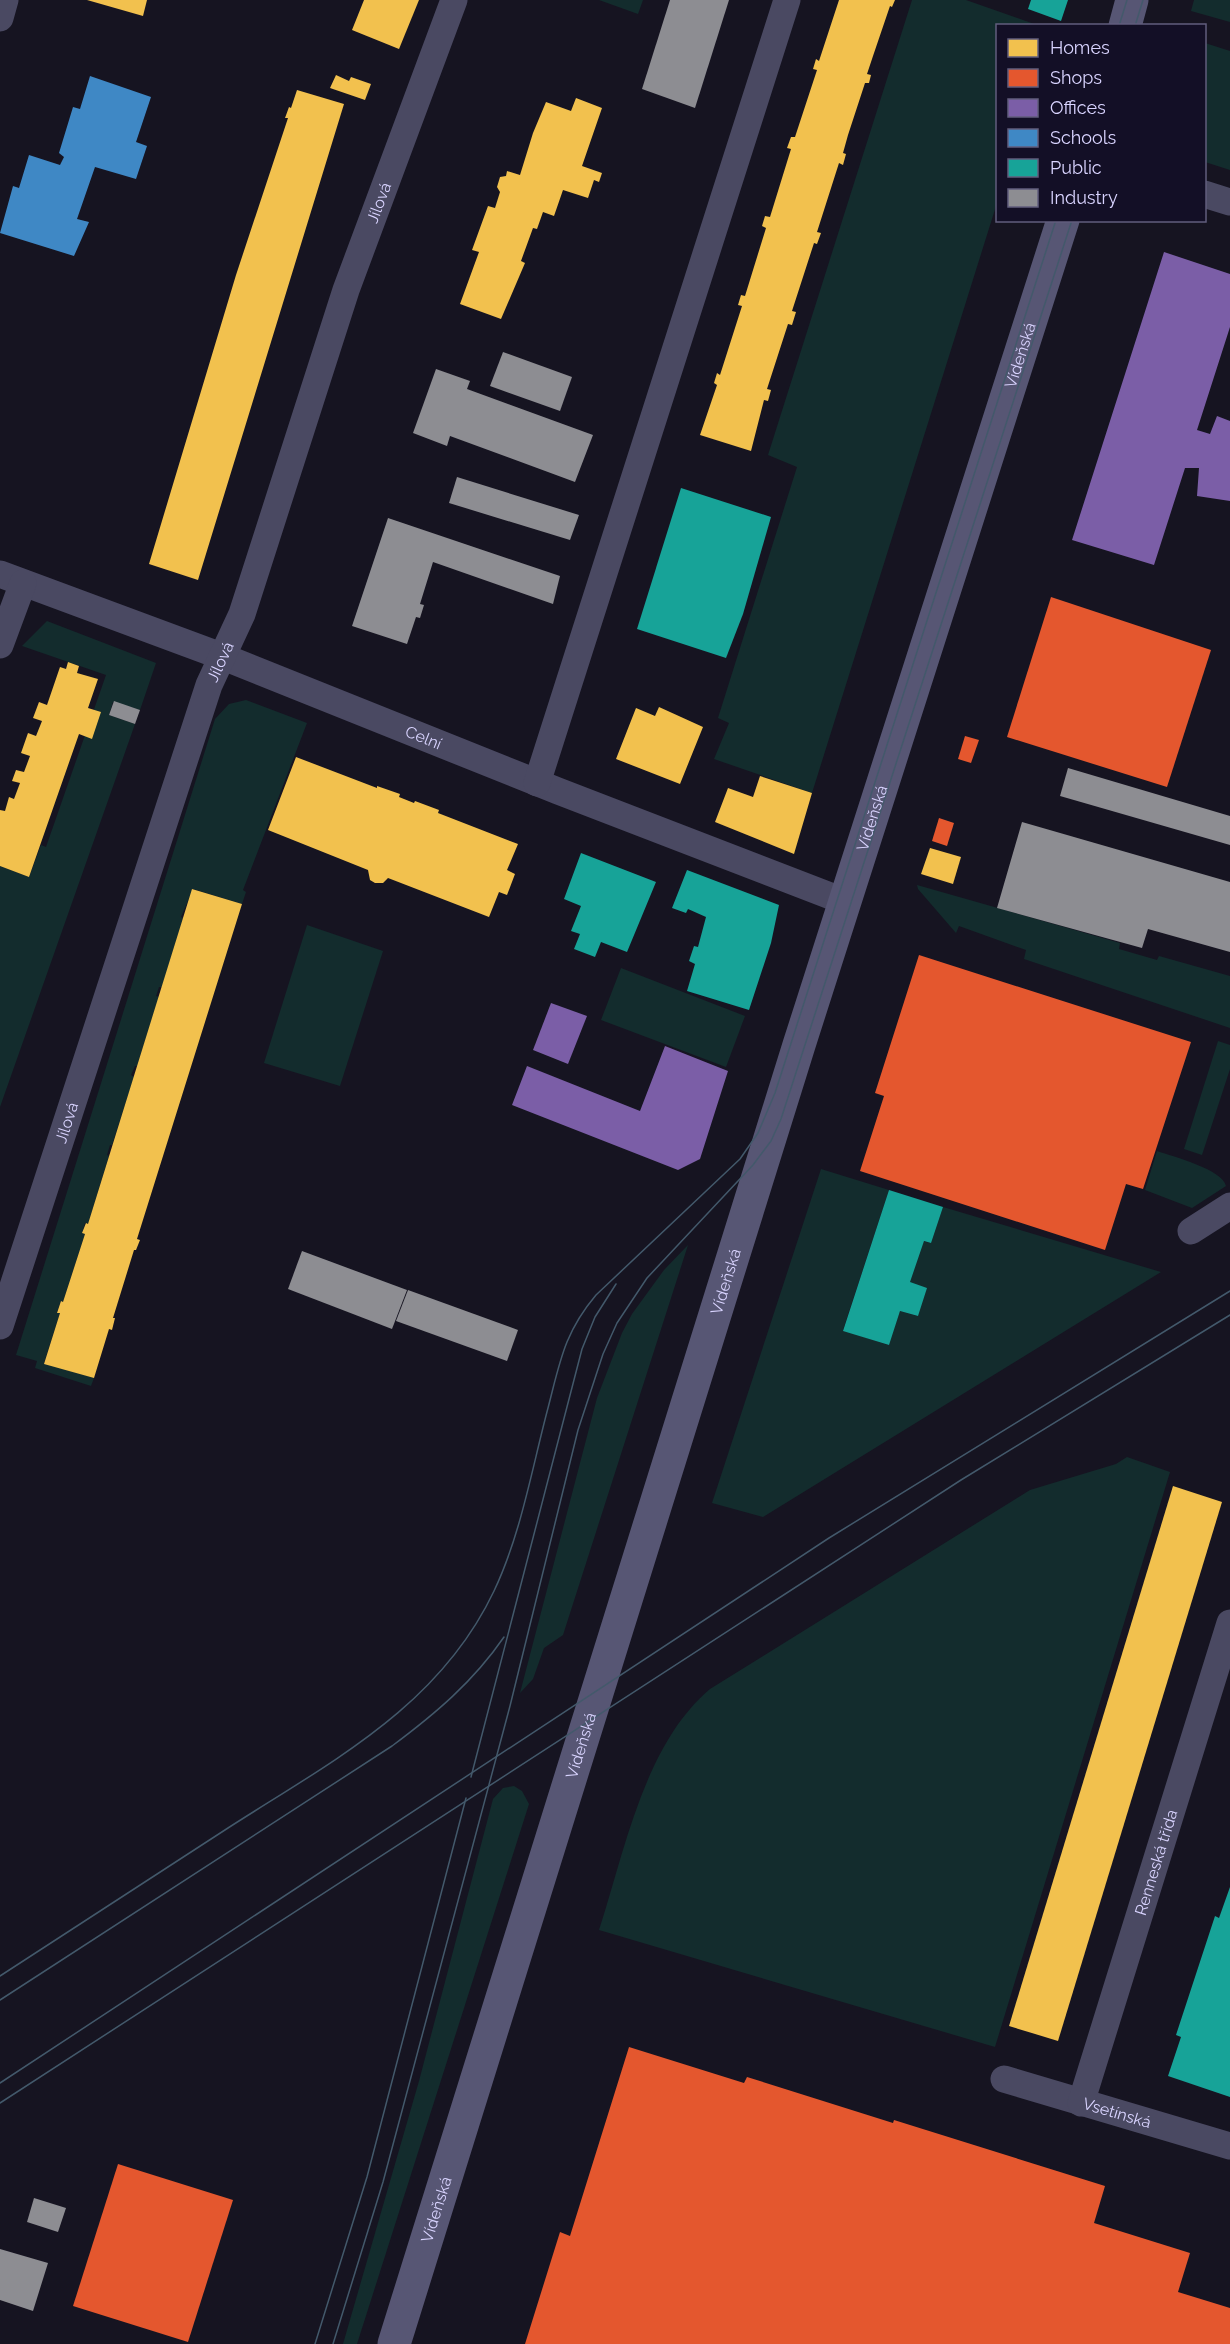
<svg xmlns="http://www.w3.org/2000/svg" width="1230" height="2344" font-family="Raleway,sans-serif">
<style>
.green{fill:#132c2d}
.homes{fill:#f2c14e}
.shops{fill:#e4572e}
.offices{fill:#7b5ea7}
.schools{fill:#3f88c5}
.public{fill:#17a398}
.industry{fill:#8d8d92}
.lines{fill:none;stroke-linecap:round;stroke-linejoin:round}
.minor{stroke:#4a4962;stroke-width:27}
.secondary{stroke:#575674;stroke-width:33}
.tram{stroke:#43596b;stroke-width:1.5}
.labels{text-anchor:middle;stroke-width:6;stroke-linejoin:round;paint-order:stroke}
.street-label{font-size:16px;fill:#d9d4ff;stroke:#130f26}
</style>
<rect width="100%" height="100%" fill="#161421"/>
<g class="green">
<path d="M 599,0 L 643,0 L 638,14 Z"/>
<path d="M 912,0 L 966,0 L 1037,25 L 998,26 L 997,203 L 812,793 L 714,759 L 729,723 L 718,718 L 797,467 L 768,455 Z"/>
<path d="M 1194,0 L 1230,0 L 1230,22 L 1191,11 Z"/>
<path d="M 1205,43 L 1230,51 L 1230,170 L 1205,162 Z"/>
<path d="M 47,621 L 156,663 L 140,710 L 113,702 L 109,715 L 135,724 L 0,1107 L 0,866 L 29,877 L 41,845 L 46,847 L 106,675 L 22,646 Z"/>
<path d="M 246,700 L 307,723 L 243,890 L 246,892 L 242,904 L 193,889 L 181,917 L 183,918 L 162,987 L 159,987 L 156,996 L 159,997 L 137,1066 L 135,1066 L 131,1075 L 134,1077 L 112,1145 L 110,1145 L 107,1155 L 109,1156 L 88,1224 L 85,1223 L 82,1233 L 85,1234 L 63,1302 L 61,1301 L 57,1312 L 60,1313 L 44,1363 L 94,1378 L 91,1386 L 35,1368 L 37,1361 L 16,1355 L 215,719 L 229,704 Z"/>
<path d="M 917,885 L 1120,943 L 1119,949 L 1157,960 L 1159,956 L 1230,976 L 1230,1028 L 1024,959 L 1026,950 L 959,926 L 956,933 L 918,889 Z"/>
<path d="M 307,925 L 383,951 L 340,1086 L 264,1063 Z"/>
<path d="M 621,968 L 745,1016 L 726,1067 L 601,1020 Z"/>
<path d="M 1218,1041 L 1230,1045 L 1230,1069 L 1202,1155 L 1184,1149 Z"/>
<path d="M 1157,1151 C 1174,1157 1222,1169 1226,1186 L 1192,1208 L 1145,1190 Z"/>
<path d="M 821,1169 L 889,1190 L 843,1330 L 888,1345 L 900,1311 L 917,1316 L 909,1282 L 922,1241 L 930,1243 L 943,1207 L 1161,1272 L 763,1517 L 712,1503 Z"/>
<path d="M 688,1245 L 563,1635 L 544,1648 L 533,1679 L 520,1693 L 597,1398 L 622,1333 L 632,1314 L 664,1270 Z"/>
<path d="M 1127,1457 L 1170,1472 L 995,2047 L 599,1930 C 625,1850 644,1745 710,1689 L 1030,1490 L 1116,1464 Z"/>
<path d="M 514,1786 L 522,1791 L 529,1804 L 357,2344 L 343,2344 L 419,2081 L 493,1799 L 503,1788 Z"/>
</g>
<g class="homes">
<path d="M 87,0 L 147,0 L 143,16 Z"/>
<path d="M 364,0 L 419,0 L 399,49 L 352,30 Z"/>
<path d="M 839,0 L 895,0 L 892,7 L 890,6 L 873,56 L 867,74 L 871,75 L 869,83 L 865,83 L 848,135 L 843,153 L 846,154 L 843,165 L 839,163 L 817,232 L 821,233 L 817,244 L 814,243 L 792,311 L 796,312 L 792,325 L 788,324 L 767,389 L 771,390 L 768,401 L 764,400 L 751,451 L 700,435 L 717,385 L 714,383 L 717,373 L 720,375 L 742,306 L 738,305 L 741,295 L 745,296 L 766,228 L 762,226 L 765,216 L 770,217 L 791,149 L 787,148 L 791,137 L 795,137 L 817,70 L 813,69 L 816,59 L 819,61 Z"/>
<path d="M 336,75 L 349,81 L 351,77 L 371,84 L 365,100 L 330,88 Z"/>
<path d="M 297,90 L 344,104 L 198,580 L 149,564 L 236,275 L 288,118 L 285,118 L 289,107 L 291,108 Z"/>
<path d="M 576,98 L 602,108 L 582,166 L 602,173 L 599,182 L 594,180 L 588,198 L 563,190 L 554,216 L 543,212 L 537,229 L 533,228 L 521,261 L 525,263 L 501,319 L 460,304 L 479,252 L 472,250 L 488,206 L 495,208 L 500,192 L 497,187 L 500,177 L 506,176 L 507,171 L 520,175 L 533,133 L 546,102 L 571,111 Z"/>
<path d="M 68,662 L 79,666 L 77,673 L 98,679 L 88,708 L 101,712 L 92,739 L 79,734 L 29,877 L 0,866 L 0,810 L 5,811 L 9,797 L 14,799 L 20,783 L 12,781 L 16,770 L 24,772 L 30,756 L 21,753 L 28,733 L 36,736 L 42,721 L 33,718 L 39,702 L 47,705 L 60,667 L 66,669 Z"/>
<path d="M 659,707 L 703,727 L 680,784 L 616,759 L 636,708 L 655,716 Z"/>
<path d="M 296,757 L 377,788 L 377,786 L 400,794 L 399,797 L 414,803 L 415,801 L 439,810 L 438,813 L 518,844 L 507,870 L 515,874 L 507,895 L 499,892 L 489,917 L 388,878 L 383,883 L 375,883 L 370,880 L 368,870 L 268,830 Z"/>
<path d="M 760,776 L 812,793 L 794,854 L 715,822 L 728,788 L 753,797 Z"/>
<path d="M 930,848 L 961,857 L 953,884 L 921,874 Z"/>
<path d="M 192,889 L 242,904 L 137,1239 L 140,1240 L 136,1250 L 134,1250 L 113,1318 L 115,1318 L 112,1330 L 109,1329 L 94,1378 L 44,1364 L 60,1313 L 57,1313 L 61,1301 L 63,1302 L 85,1234 L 82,1233 L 86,1223 L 88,1224 Z"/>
<path d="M 1173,1486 L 1222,1502 L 1058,2041 L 1009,2026 Z"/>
</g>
<g class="shops">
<path d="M 1051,597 L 1211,650 L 1167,787 L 1007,737 Z"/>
<path d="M 965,736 L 979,740 L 971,763 L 958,759 Z"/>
<path d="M 939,818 L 954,823 L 947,846 L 932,841 Z"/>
<path d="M 919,955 L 1191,1042 L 1143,1189 L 1126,1184 L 1105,1250 L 860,1171 L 884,1096 L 875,1093 Z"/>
<path d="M 629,2047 L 744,2083 L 747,2077 L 893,2123 L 894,2120 L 1105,2186 L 1094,2223 L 1190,2253 L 1178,2292 L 1230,2308 L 1230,2344 L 525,2344 L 560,2232 L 570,2236 Z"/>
<path d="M 118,2164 L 233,2200 L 188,2342 L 73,2306 Z"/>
</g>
<g class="offices">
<path d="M 1164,252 L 1230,274 L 1230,327 L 1197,430 L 1210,434 L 1217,416 L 1230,421 L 1230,501 L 1197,496 L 1199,468 L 1185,468 L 1154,565 L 1072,540 Z"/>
<path d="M 551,1003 L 587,1016 L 568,1064 L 533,1050 Z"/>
<path d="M 665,1046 L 728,1071 L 700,1159 L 678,1170 L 512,1105 L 527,1066 L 640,1111 Z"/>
</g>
<path class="schools" d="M 90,76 L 151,97 L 136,142 L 147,146 L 136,179 L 95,167 L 77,219 L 89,222 L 74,256 L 0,233 L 13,186 L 19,188 L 29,155 L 60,165 L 64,157 L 59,153 L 73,107 L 80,109 Z"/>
<g class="public">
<path d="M 1031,0 L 1068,0 L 1061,21 L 1028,9 Z"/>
<path d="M 681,488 L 771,517 L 743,614 L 726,658 L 637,629 Z"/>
<path d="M 581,853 L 656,882 L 627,952 L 601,942 L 595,957 L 574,949 L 580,934 L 571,931 L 581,906 L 564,899 Z"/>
<path d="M 687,870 L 779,905 L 771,943 L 749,1010 L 687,991 L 695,964 L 689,961 L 694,946 L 698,947 L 706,917 L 688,909 L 686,913 L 672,908 Z"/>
<path d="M 889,1190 L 943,1207 L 931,1243 L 924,1241 L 910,1282 L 927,1288 L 918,1316 L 900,1311 L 889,1345 L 843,1331 Z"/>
<path d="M 1230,1887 L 1230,2097 L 1168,2076 L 1181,2037 L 1176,2035 L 1215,1916 L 1219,1918 Z"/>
</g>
<g class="industry">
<path d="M 670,0 L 729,0 L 695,108 L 642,89 Z"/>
<path d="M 503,352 L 572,377 L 560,411 L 490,386 Z"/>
<path d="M 436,369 L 470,381 L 467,389 L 593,435 L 575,482 L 450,436 L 447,446 L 413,433 Z"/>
<path d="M 457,477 L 579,515 L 570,540 L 449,503 Z"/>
<path d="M 388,518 L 560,576 L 553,604 L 433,562 L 420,604 L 424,605 L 420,618 L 416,617 L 407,644 L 352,626 Z"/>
<path d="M 114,701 L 140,710 L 135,724 L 109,715 Z"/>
<path d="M 1068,768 L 1230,816 L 1230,845 L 1060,796 Z"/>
<path d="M 1022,822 L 1230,882 L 1230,952 L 1148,929 L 1142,948 L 997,908 Z"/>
<path d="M 302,1251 L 407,1290 L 392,1329 L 288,1289 Z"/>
<path d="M 408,1290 L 518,1330 L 507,1361 L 396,1321 Z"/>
<path d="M 34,2198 L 66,2208 L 58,2232 L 27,2222 Z"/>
<path d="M 0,2249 L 48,2263 L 33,2311 L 0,2300 Z"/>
</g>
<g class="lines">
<g class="minor">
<path d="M 0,18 L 5,0"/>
<path d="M 1204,194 L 1230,202"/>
<path id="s1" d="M 0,574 L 221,656 L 558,791 L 846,902"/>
<path d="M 0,645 L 23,583"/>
<path d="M 537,783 L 787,0"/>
<path d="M 1191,1231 L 1230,1206"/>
<path id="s2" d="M 0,1326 L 209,685 L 242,614 L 346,290 L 454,0"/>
<path id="s3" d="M 1004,2079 L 1230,2146"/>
<path id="s4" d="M 1081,2103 L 1230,1623"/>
</g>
<g class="secondary">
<path d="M 1125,26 L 1132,0"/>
<path id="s5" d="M 394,2344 L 799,1045 L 1063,220"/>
</g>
<g class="tram">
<path d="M 1119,26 L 1127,0"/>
<path d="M 1135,26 L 1143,0"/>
<path d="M 471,1777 L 582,1349 L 595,1317 L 616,1284"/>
<path d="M 0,1976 C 76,1927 152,1877 228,1828 C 332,1761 439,1707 494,1591 C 521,1534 532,1468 548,1408 C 560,1362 564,1333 596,1295 L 740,1159 L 758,1133 L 775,1093 L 1056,220"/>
<path d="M 0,2000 L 392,1746 C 435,1714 473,1682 504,1637"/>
<path d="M 0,2083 L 829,1538 L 1230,1291"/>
<path d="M 0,2103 L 961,1480 L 1230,1315"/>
<path d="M 315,2344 L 367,2177 L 466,1798"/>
<path d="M 333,2344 L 383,2182 L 510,1706 L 578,1430 L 603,1354 L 617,1323 L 647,1278 L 753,1165 L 771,1141 L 781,1119 L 1072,220"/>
</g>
</g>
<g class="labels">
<g class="street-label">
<text dy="6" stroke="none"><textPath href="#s2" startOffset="1186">Jílová</textPath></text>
<text dy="6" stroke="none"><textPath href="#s5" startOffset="2085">Vídeňská</textPath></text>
<text dy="6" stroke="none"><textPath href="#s2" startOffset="700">Jílová</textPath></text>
<text dy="6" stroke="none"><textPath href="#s1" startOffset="454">Celní</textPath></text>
<text dy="6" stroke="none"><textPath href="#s5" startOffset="1599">Vídeňská</textPath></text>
<text dy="6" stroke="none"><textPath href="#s2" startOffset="214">Jílová</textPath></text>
<text dy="6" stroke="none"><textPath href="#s5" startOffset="1113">Vídeňská</textPath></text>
<text dy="6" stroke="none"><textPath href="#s5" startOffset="627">Vídeňská</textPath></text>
<text dy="6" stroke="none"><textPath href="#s4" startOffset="252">Renneská třída</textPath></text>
<text dy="6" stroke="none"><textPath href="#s3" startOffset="118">Vsetínská</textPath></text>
<text dy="6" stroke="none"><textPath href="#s5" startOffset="141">Vídeňská</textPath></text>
</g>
</g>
<rect x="996" y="24" width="210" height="198" fill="#130f26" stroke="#625e7d" stroke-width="1.5"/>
<rect x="1008" y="39" width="30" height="18" fill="#f2c14e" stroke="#625e7d" stroke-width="1.5"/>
<text x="1050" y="54" font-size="18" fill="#d9d4ff">Homes</text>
<rect x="1008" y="69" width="30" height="18" fill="#e4572e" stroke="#625e7d" stroke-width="1.5"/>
<text x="1050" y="84" font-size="18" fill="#d9d4ff">Shops</text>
<rect x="1008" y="99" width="30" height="18" fill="#7b5ea7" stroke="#625e7d" stroke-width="1.5"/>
<text x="1050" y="114" font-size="18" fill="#d9d4ff">Offices</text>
<rect x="1008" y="129" width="30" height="18" fill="#3f88c5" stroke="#625e7d" stroke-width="1.5"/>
<text x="1050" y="144" font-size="18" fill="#d9d4ff">Schools</text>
<rect x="1008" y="159" width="30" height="18" fill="#17a398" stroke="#625e7d" stroke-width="1.5"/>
<text x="1050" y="174" font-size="18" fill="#d9d4ff">Public</text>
<rect x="1008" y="189" width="30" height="18" fill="#8d8d92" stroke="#625e7d" stroke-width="1.5"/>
<text x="1050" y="204" font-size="18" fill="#d9d4ff">Industry</text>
</svg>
